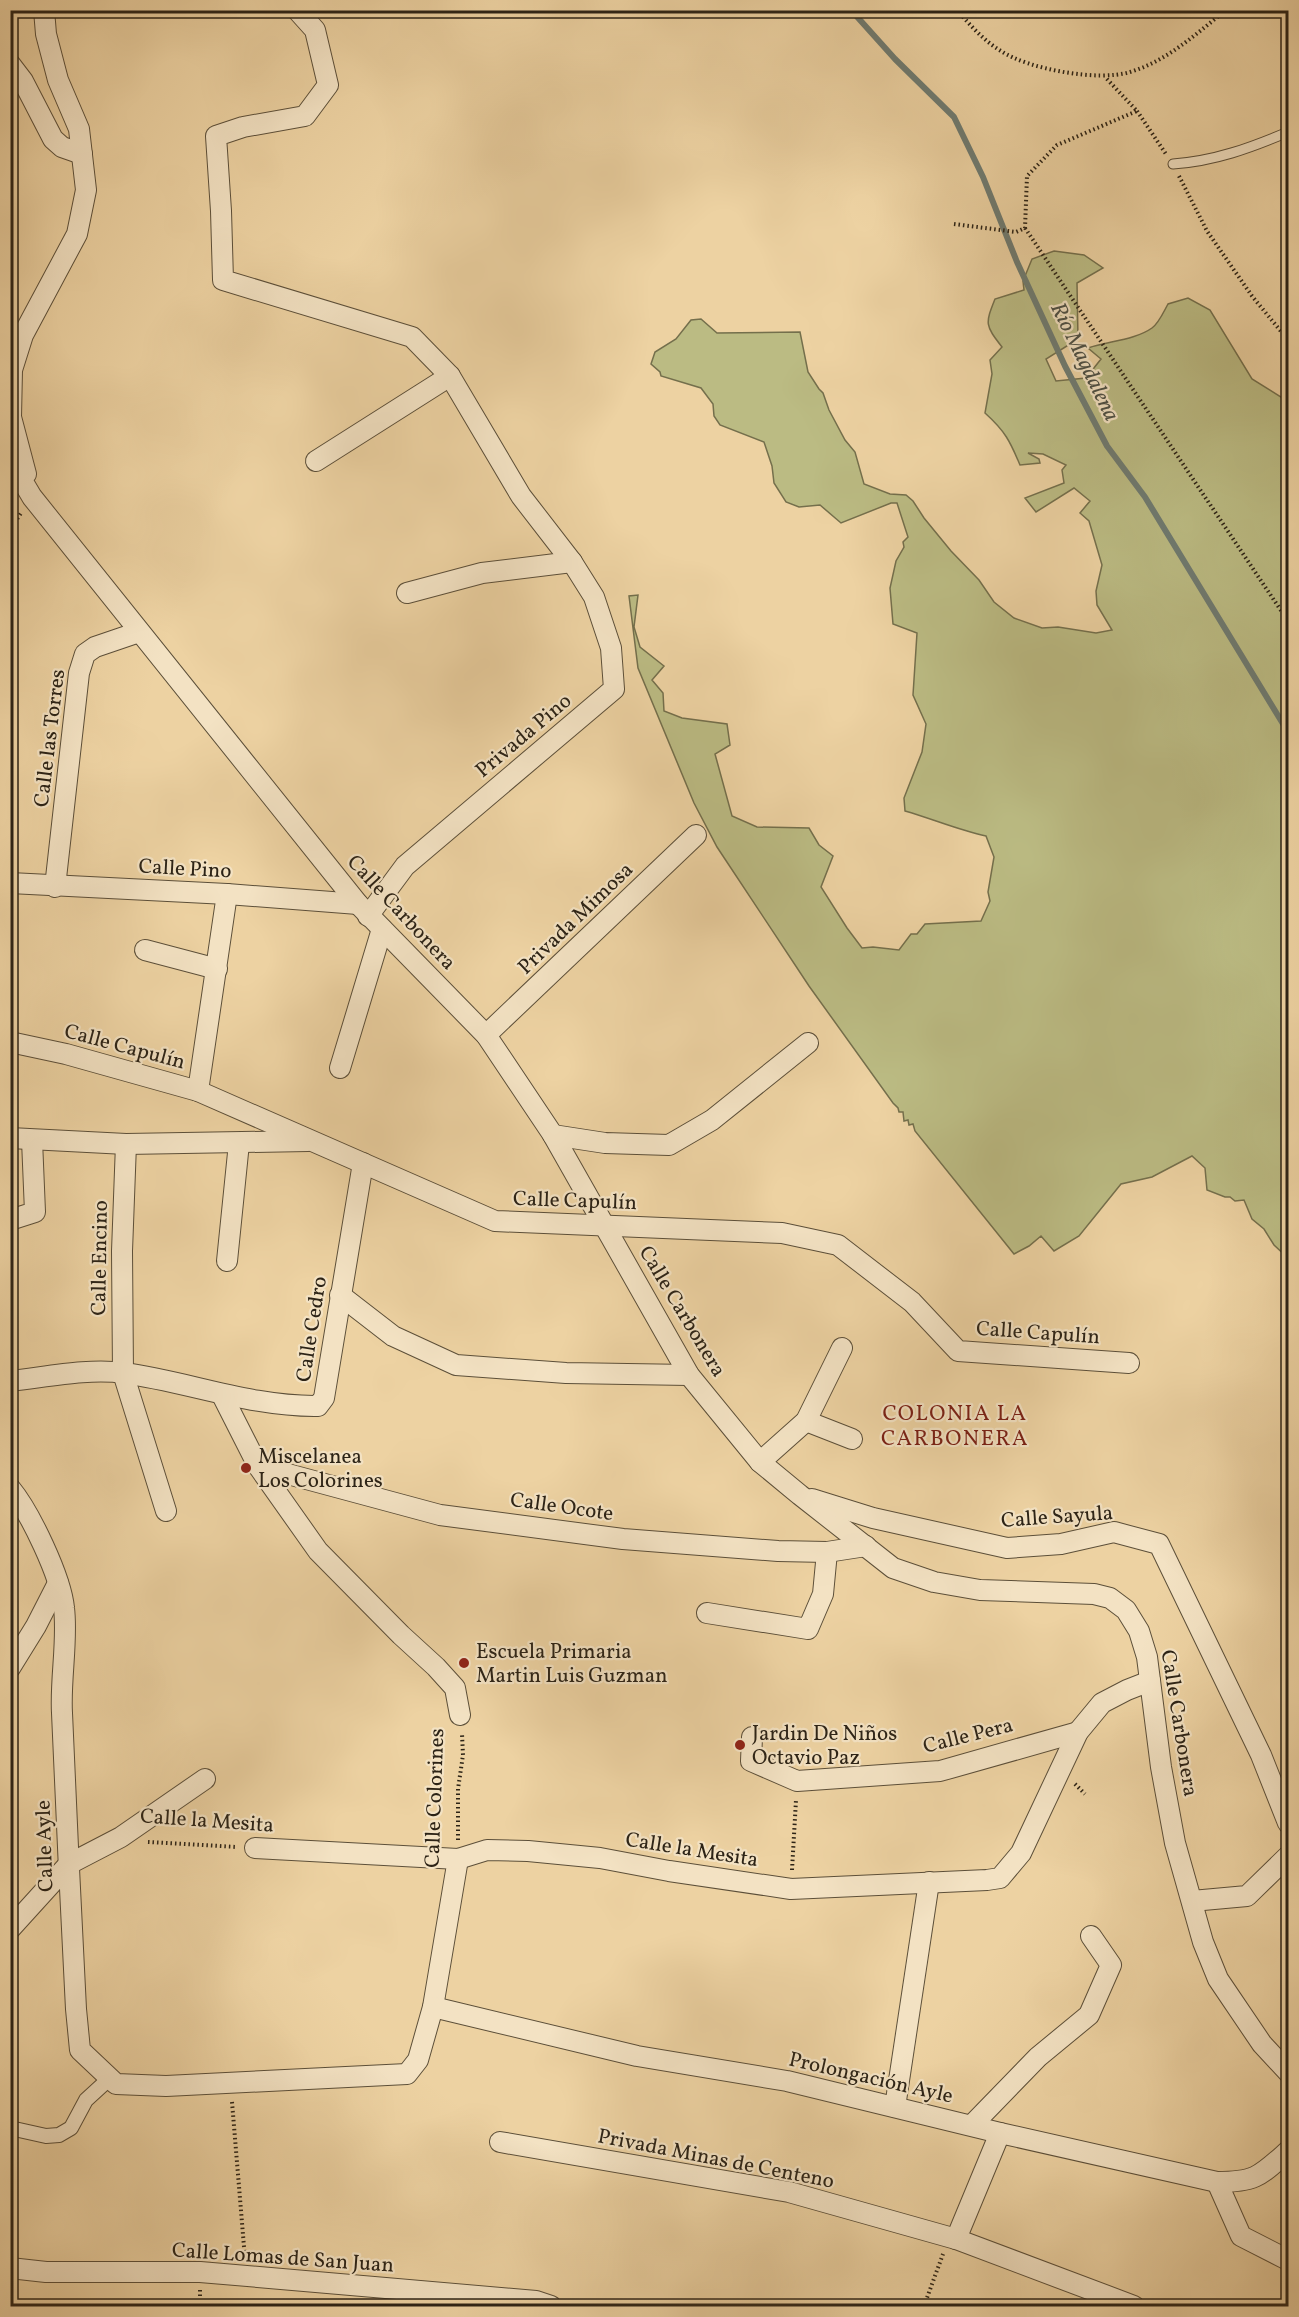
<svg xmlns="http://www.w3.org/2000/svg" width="1299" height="2317" font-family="Vollkorn,serif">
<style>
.green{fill:#bbbb83;stroke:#746f4c;stroke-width:1.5}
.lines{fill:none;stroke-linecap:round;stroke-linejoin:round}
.stream{stroke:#6f7b71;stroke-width:6}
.service-casing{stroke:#5c4f39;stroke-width:11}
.pedestrian-casing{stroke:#5c4f39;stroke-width:16}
.minor-casing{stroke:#5c4f39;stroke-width:22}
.path{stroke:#2c2316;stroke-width:4;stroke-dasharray:1.5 3;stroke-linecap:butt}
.service{stroke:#f3e2c3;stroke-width:9}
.pedestrian{stroke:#f3e2c3;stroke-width:14}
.minor{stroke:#f3e2c3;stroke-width:20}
.poi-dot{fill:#8f2418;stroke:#f3e2c3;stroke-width:2}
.labels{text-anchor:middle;stroke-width:4.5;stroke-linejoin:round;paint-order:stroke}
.street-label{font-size:21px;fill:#2c2316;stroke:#f3e2c3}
.poi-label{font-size:21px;fill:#2c2316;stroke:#f3e2c3;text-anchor:start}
.water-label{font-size:22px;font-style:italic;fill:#4d4f44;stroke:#f3e2c3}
.neighbourhood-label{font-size:22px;letter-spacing:1.5px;fill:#7a1f14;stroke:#f3e2c3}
</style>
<rect width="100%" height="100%" fill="#edd2a2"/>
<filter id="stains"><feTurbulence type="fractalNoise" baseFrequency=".00333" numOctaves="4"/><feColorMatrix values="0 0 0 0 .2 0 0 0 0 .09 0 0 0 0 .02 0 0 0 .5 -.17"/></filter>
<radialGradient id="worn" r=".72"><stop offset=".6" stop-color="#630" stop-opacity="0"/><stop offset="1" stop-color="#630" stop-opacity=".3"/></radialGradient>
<path class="green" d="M 1054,251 L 1084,255 L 1103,268 L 1077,283 L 1078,339 L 1046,359 L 1056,381 L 1086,378 L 1101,359 L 1088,348 C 1109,341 1135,340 1152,328 C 1159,323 1164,311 1168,304 L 1188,298 L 1210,310 L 1252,379 L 1281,397 L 1288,406 L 1288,1258 L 1274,1245 L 1264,1229 L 1252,1219 L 1244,1200 L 1235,1201 L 1230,1197 L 1225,1197 L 1207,1190 L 1205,1168 L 1192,1156 L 1152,1177 L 1121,1184 L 1079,1236 L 1054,1251 L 1041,1236 L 1029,1246 L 1014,1254 L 915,1131 L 913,1124 L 909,1125 L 908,1120 L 904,1121 L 903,1112 L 899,1112 L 898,1108 L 893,1103 L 809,986 L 717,847 L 694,803 L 638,668 L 629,596 L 638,595 L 634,627 L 640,647 L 664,666 L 652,680 L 663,693 L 664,711 L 682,718 L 727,724 L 730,745 L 715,754 L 732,816 L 757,827 L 809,828 L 819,845 L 833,856 L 821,887 L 847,928 L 862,948 L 873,947 L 899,950 L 911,934 L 917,934 L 925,924 L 981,921 L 990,901 L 988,892 L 994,857 L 986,836 C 958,830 933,819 905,811 L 904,798 L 922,752 L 926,724 L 913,695 L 917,633 L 893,624 L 890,588 L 896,561 L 904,547 L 903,542 L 908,537 L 897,503 L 891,503 L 841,523 L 820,505 L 799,507 L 786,502 L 774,483 L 772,466 L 764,442 L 720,425 L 714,416 L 713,404 L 701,388 L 661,376 L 660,372 L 651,364 L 655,352 L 676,339 L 691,320 L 701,319 L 717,333 L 800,332 L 808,372 L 819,389 L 823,393 L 829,410 L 845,440 L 855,452 L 864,484 L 890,494 L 906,495 L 913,501 L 924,518 L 951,551 L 979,580 L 994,602 L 1014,618 L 1042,628 L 1058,627 L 1096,633 L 1112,630 L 1097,605 L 1096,591 L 1102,565 L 1089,521 L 1080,513 L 1090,501 L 1074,488 L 1036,512 L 1025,498 L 1064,483 L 1062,470 L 1066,465 L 1043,454 L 1028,453 L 1039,459 L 1040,463 L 1020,465 C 1010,441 1005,431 985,413 L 992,374 L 990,360 L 1002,347 C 985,325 985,324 995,299 L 1024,290 L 1023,281 L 1032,259 Z"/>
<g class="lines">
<path class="stream" d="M 851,10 L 895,59 L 954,117 L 983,177 L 1017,262 L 1065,366 L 1107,446 L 1145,497 L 1288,732"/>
<g class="service-casing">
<path id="service" d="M 1173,164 C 1215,161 1250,148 1288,132"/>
</g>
<g class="pedestrian-casing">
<path id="pedestrian" d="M 10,2128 L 46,2136 L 59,2135 L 71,2128 L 86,2100 L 110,2078"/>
</g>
<g class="minor-casing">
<g id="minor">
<path d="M 297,10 L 315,30 L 328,85 L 305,116 L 243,127 L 216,136 L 221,211 L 223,280 L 412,337 L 450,376 L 521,496 L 572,562 L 594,597 L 611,648 L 614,689 L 405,866 L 368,916"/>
<path d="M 10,64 L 23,81 L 53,139 L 62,147 L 82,154"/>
<path d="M 10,460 L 32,497 L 358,904 L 486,1035 L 553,1135 L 689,1375 L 760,1462 L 800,1495 L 893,1568 L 934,1582 L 980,1590 L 1094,1594 L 1110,1598 L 1126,1610 L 1139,1631 L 1147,1657 L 1161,1767 L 1175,1843 L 1203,1942 L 1218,1979 L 1262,2044 L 1288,2072"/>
<path d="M 316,461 L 450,376"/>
<path d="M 26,474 L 11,417 L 12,370 L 23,335 L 77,234 L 86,190 L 79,129 L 58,80 L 46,34 L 44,10"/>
<path d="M 407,593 L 482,573 L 572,562"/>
<path d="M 10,883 L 227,894 L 358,904"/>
<path d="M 55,887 L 79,673 L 85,654 L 95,647 L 139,632"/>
<path d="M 145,950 L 217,969"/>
<path d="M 486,1035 L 696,835"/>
<path d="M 10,1042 L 66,1054 L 198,1091 L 495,1221 L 782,1233 L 838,1245 L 912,1302 L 958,1351 L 1129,1363"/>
<path d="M 340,1068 L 382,929"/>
<path d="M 198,1091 L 227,894"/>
<path d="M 553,1135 L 605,1143 L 669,1145 L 712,1120 L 808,1043"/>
<path d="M 10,1138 L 126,1144 L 308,1141"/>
<path d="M 126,1144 L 122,1251 L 123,1373 L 166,1511"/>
<path d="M 10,1220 L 35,1212 L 32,1140"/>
<path d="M 227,1261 L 239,1143"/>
<path d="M 340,1295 L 393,1336 L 456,1365 L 566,1373 L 689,1375"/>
<path d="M 10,1381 C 47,1377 88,1368 124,1373 C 189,1382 252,1407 318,1406 L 324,1398 L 363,1163"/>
<path d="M 222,1395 L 258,1466 L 318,1551 L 401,1635 L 436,1667 L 455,1688 L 460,1715"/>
<path d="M 806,1421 L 852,1439"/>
<path d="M 760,1462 L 806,1421 L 842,1348"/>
<path d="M 258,1466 L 440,1515 L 623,1539 L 778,1551 L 827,1552 L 866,1546"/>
<path d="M 10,1488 C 30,1512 61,1577 64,1608 C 68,1640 60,1680 62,1713 C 66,1812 71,1910 76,2009 L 80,2050 L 116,2084 L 166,2086 L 407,2074 L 418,2060 L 433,2007 L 458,1859"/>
<path d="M 812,1499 L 873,1518 L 1007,1548 L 1061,1544 L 1114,1532 L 1159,1544 L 1261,1755 L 1288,1823"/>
<path d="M 707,1613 L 808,1629 L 823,1594 L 827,1552"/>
<path d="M 10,1668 L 36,1626 L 58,1583"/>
<path d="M 752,1737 L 751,1761 L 797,1781 L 940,1771 L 1078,1732"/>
<path d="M 255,1848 L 458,1859 L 487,1850 L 528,1851 L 600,1858 L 669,1871 L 791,1889 L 987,1880 L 1000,1878 L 1021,1853 L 1078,1732 L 1102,1703 L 1127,1690 L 1150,1681"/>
<path d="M 1192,1901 L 1247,1896 L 1288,1856"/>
<path d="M 10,1929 L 69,1864 L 121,1837 L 205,1779"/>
<path d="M 433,2007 L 637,2056 L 787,2081 L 1000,2133 L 1217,2182 C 1256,2182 1260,2176 1288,2151"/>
<path d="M 895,2107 L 929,1882"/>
<path d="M 972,2125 L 1038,2057 L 1089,2015 L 1111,1965 L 1091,1936"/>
<path d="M 500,2142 L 789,2192 L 956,2239 L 1134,2306"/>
<path d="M 1217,2182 L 1241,2236 L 1288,2260"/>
<path d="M 956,2239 L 1000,2133"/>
<path d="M 10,2268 L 46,2272 L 200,2272 L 536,2301 L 551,2306"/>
</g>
</g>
<g class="path">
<path d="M 957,10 C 970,25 984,41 1001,51 C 1028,69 1098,82 1130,72 C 1167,61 1196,34 1226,10"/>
<path d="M 1137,111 L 1166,154"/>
<path d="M 1179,176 L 1207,231 L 1252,296 L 1288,340"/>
<path d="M 954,224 L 1016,232 L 1025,228 L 1027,176 L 1057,145 L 1137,111 L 1106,78"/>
<path d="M 1025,228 L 1288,621"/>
<path d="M 10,530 L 21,513"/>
<path d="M 1075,1784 L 1085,1794"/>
<path d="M 458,1840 L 458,1789 L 463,1755 L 462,1734"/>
<path d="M 148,1842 L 237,1847"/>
<path d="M 792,1870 L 796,1800"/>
<path d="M 232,2102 L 245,2259"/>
<path d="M 200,2290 L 200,2306"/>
<path d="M 924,2306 L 943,2254"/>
</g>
<use href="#service" class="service"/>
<use href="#pedestrian" class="pedestrian"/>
<use href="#minor" class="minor"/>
</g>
<g class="poi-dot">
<circle cx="246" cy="1468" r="6"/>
<circle cx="464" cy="1663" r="6"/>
<circle cx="740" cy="1745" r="6"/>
</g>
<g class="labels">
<g class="street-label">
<text transform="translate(523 735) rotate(-40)" y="7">Privada Pino</text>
<text transform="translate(49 738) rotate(-83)" y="7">Calle las Torres</text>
<text transform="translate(185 868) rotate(3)" y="7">Calle Pino</text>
<text transform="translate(402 912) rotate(47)" y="7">Calle Carbonera</text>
<text transform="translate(575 918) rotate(-44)" y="7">Privada Mimosa</text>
<text transform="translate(125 1046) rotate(15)" y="7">Calle Capulín</text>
<text transform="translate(575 1200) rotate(2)" y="7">Calle Capulín</text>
<text transform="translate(99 1258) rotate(-89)" y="7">Calle Encino</text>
<text transform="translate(683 1311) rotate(59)" y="7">Calle Carbonera</text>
<text transform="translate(311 1329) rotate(-81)" y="7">Calle Cedro</text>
<text transform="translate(1038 1332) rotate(4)" y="7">Calle Capulín</text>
<text transform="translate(562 1506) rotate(8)" y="7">Calle Ocote</text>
<text transform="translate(1057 1516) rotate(-4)" y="7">Calle Sayula</text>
<text transform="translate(1180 1723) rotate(81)" y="7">Calle Carbonera</text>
<text transform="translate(968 1735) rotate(-14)" y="7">Calle Pera</text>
<text transform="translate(434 1798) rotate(-88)" y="7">Calle Colorines</text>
<text transform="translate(207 1820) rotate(4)" y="7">Calle la Mesita</text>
<text transform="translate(44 1846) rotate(-92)" y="7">Calle Ayle</text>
<text transform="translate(692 1849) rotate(9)" y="7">Calle la Mesita</text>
<text transform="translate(871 2077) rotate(13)" y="7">Prolongación Ayle</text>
<text transform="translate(716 2158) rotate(11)" y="7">Privada Minas de Centeno</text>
<text transform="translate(283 2257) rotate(4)" y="7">Calle Lomas de San Juan</text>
</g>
<g class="poi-label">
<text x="258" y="1463">Miscelanea<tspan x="258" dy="24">Los Colorines</tspan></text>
<text x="476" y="1658">Escuela Primaria<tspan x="476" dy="24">Martin Luis Guzman</tspan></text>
<text x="752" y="1740">Jardin De Niños<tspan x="752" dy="24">Octavio Paz</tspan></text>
</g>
<g class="water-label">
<text transform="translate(1086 361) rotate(64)" y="8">Río Magdalena</text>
</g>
<g class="neighbourhood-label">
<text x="955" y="1420">COLONIA LA<tspan x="955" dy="25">CARBONERA</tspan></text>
</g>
</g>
<rect width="1299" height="2317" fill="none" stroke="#edd2a2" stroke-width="36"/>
<rect x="12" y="12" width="1275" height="2293" fill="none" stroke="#2c2316" stroke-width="3"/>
<rect x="18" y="18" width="1263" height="2281" fill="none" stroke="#2c2316" stroke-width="1.5"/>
<rect width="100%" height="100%" filter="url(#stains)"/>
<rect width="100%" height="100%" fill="url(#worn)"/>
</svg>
